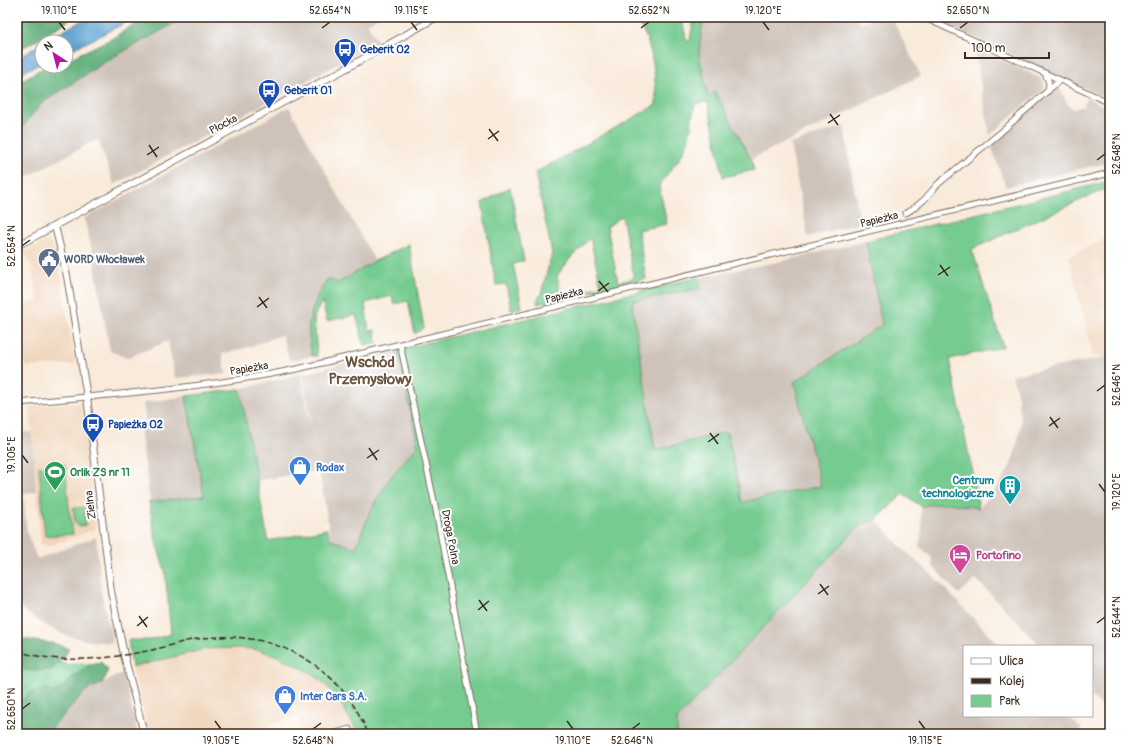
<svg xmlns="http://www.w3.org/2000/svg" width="1127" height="751" font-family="Pangolin,sans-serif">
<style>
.built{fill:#f0d6bc}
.industrial{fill:#cec2b9}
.green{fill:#75cb90;stroke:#587a57;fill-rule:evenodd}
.forest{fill:#60af7a;stroke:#4e6c4c}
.water{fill:#5ea2d2;stroke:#4c6678}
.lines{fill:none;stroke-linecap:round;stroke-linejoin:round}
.minor-casing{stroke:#7e6e60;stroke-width:7}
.tertiary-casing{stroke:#7e6e60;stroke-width:8}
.minor{stroke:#fff;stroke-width:5}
.tertiary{stroke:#fff;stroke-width:6}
.rail{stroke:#3b2a1e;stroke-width:1.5;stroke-dasharray:6 3;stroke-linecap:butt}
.ticks{fill:none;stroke:#3b2a1e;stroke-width:1.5}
.labels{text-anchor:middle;stroke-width:4;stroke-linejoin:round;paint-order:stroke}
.transit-label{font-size:11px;font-weight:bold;fill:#164399;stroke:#fff;text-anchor:start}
.street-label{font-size:11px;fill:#3b2a1e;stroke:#fff}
.service-label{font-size:11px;font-weight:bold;fill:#4e5e75;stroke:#fff;text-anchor:start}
.shop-label{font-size:11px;font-weight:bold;fill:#366cbe;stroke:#fff;text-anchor:start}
.leisure-label{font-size:11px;font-weight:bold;fill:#27864d;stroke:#fff;text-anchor:start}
.culture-label{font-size:11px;font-weight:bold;fill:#0d838f;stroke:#fff;text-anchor:end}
.hotel-label{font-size:11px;font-weight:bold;fill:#b23c85;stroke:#fff;text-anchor:start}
.district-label{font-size:15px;font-weight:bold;fill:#6b543d;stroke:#fff}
.neatline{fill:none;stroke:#3b2a1e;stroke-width:1.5}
.ticks-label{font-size:10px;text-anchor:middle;fill:#3b2a1e}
</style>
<rect width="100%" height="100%" fill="#fff"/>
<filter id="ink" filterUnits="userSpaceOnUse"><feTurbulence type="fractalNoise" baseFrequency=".025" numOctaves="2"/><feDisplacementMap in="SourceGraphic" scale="8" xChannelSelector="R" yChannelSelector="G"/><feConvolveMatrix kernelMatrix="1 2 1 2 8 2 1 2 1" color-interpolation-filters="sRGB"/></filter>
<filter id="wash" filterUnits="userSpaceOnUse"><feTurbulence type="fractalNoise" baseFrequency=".012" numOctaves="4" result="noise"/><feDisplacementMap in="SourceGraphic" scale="16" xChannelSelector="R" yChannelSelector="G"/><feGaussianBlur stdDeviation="0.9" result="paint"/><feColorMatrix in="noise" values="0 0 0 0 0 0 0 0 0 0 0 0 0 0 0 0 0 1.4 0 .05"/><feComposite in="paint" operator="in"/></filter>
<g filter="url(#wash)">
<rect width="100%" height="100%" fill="#f9ebdb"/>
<g class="built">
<path d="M 1110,237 L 1110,357 L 1107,358 L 1093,356 L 1069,256 Z"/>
<path d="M 47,240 L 57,252 L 75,364 L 25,367 L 22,345 L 17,345 L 17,305 L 38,301 L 32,267 L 24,252 Z"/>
<path d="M 82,402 L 96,527 L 93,530 L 49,546 L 41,544 L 30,406 Z"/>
<path d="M 222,648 L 242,648 L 258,650 L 275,655 L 298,666 L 314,675 L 326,685 L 341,702 L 358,733 L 303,734 L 297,715 L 246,734 L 149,734 L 132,667 L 196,651 Z"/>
</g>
<g class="industrial">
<path d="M 186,17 L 379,17 L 369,22 L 368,25 L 378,42 L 114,185 L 98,139 L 17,182 L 17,134 L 41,104 L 108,60 Z"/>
<path d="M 704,17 L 859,17 L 860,24 L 874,17 L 891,17 L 921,76 L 751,159 L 715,92 L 708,97 L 699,53 L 702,27 Z"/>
<path d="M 936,17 L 1110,17 L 1110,100 L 938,21 Z"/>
<path d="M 974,47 L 1043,79 L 1045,88 L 990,135 Z"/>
<path d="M 1059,86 L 1068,105 L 1073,109 L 1084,106 L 1086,97 L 1110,110 L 1110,162 L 1006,187 L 994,154 L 991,144 Z"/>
<path d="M 289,107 L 375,261 L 338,283 L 327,280 L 317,297 L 309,335 L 312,356 L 290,361 L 282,335 L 252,346 L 222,354 L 226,374 L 175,378 L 168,341 L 127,358 L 110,351 L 92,251 L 84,218 Z"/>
<path d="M 844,126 L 860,223 L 808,237 L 790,144 Z"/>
<path d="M 866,241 L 882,325 L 794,382 L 822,486 L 741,502 L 727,432 L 655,451 L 632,303 L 634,301 L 701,288 L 699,277 L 773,263 Z"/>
<path d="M 397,350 L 418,447 L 398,467 L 381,491 L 367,518 L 356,548 L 331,540 L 319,470 L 257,481 L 240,389 L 301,374 L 316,452 L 303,374 Z"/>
<path d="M 1110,357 L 1110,716 L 1092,697 L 1092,646 L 1041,646 L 976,579 L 959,594 L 935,569 L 932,564 L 932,558 L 919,546 L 922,530 L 921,506 L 948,503 L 979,508 L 997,488 L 1010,467 L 1017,446 L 1021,423 L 1018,397 L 1012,375 Z"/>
<path d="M 186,396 L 204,496 L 150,502 L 140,428 L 147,427 L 143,403 Z"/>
<path d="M 32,432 L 36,492 L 23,493 L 27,533 L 37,559 L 96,537 L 101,592 L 113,643 L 89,641 L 62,634 L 40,622 L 23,610 L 17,602 L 17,433 Z"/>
<path d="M 876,520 L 904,550 L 933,576 L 1000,646 L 964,646 L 964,716 L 1068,716 L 1082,729 L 1077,734 L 680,734 L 677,731 L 677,719 L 860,525 Z"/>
<path d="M 123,673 L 138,734 L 46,734 L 87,690 Z"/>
</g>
<g class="green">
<path d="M 636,17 L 681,17 L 687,42 L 690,40 L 694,17 L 704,17 L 702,27 L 699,53 L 708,97 L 715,92 L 751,159 L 754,170 L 723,177 L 708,102 L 695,104 C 692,118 691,133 686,146 C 680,161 668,172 659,185 L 667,224 L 638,230 L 646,279 L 537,304 L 538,299 L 541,294 L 552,253 L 535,173 L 656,105 C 656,82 654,59 646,37 C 643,30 639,24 636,17 ZM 622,216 L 634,278 L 618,282 L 607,227 ZM 590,238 L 601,286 L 561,296 L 557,276 L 569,260 Z"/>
<path d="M 1110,181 L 1110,187 L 972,249 L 1003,347 L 950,359 L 979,508 L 948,503 L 921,506 L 903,494 L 876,520 L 860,525 L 677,719 L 677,731 L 680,734 L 357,734 L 358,733 L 339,700 L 326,685 L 314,675 L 298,666 L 275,655 L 258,650 L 242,648 L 206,649 L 132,667 L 128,640 L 150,640 L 171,634 L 165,571 L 156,542 L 149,502 L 204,496 L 186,396 L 240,389 L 268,541 L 327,529 L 331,540 L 356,548 C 363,529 370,509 381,492 C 391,475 404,460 418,446 L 397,350 L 699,277 L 701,288 L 634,301 L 632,303 L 655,450 L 727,432 L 742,502 L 821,486 L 794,382 L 882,325 L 866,241 Z"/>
<path d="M 510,187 L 524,261 L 513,264 L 522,307 L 511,310 L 506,284 L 496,285 L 482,203 Z"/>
<path d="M 409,244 L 424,328 L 415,334 L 408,301 L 394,304 L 392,296 L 365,303 L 369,331 L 375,330 L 377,344 L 364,345 L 356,315 L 327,321 L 322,301 L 314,317 L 317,356 L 312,356 C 310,344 307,330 310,318 C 313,304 320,291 327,279 L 338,283 L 375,261 Z"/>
<path d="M 65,465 L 70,517 L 71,517 L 73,534 L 45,536 L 39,467 Z"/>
<path d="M 84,507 L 86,525 L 79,526 L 75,523 L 73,508 Z"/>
<path d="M 59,663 L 68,665 L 80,663 L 91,664 L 71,679 L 63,688 L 51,694 L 30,693 L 25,699 L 17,703 L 17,664 L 27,670 L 50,670 Z"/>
</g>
<g class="forest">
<path d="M 17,17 L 74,17 L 36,41 L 17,50 Z"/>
<path d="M 146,17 L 186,17 L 108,60 L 41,104 L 17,134 L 17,83 L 39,70 L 50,66 L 66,66 L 66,60 L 111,39 Z"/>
<path d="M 17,634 L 23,639 L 57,644 L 69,649 L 63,659 L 50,670 L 26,670 L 17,664 Z"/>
<path d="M 101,662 L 108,669 L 106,677 L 101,684 L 87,690 L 46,734 L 17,734 L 17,703 L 25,699 L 30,693 L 41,690 L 48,689 L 51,693 L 63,688 L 71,679 L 91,664 Z"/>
</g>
<g class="water">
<path d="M 88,17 L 136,17 L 98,37 L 66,52 L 66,42 L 43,42 Z"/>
<path d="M 42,42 L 42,63 L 25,71 L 17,77 L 17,60 Z"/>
</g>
</g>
<g filter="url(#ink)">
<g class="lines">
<g class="minor-casing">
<g id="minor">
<path d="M 923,17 L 1110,103"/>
<path d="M 1045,73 L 1049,83 L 1048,91"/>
<path d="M 906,213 L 914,208 L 924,200 L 938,184 L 1000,133 L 1060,80"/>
<path d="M 400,344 L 436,510 L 477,734"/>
<path d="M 17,403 C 111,395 205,388 297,369 L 1110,173"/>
<path d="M 333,734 L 349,729"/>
</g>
</g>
<g class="tertiary-casing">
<g id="tertiary">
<path d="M 55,226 L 67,276 L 87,397 L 111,591 L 124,655 L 144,734"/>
<path d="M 17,246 L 345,69 L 437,17"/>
</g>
</g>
<use href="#minor" class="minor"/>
<use href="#tertiary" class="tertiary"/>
<path class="rail" d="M 17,651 C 61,665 108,659 152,650 C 165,647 178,643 191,640 C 234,632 278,639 315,665 C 339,682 358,707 368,734"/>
</g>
</g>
<path class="ticks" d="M 59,22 L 65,30M 411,22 L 417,30M 763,22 L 769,30M 322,28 L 330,22M 641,28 L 649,22M 960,28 L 968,22M 830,114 L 838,125M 828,123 L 840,115M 489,129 L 498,141M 488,139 L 499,131M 149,145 L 157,157M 147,155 L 159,147M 1097,160 L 1105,154M 22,246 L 30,240M 940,265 L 948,276M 938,275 L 950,267M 599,281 L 608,292M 598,291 L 609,283M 259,297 L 267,308M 257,307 L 269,298M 1097,391 L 1105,385M 1050,417 L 1058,428M 1049,426 L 1060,418M 710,433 L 718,444M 708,442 L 719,434M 369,448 L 377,460M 22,455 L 28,463M 367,458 L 379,450M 1099,484 L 1105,492M 820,584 L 828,595M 818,594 L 829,586M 479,600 L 487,611M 478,610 L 489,601M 139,616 L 147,627M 1097,623 L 1105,617M 137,626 L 148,617M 22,709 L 30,703M 215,721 L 221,729M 567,721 L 573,729M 919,721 L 925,729M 313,729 L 321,723M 632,729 L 640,723"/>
<defs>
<g id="bus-pin" transform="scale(1.15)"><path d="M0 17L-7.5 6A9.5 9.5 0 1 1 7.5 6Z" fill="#1a4fb4" stroke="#fff"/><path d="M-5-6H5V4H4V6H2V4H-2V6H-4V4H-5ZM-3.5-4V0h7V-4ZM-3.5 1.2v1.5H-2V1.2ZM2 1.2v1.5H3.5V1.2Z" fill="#fff"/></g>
<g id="civic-pin" transform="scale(1.15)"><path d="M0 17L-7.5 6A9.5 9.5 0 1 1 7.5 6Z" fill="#5c6f8a" stroke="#fff"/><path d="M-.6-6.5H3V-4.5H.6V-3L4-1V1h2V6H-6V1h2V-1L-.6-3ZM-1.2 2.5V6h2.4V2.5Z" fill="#fff"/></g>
<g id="shop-pin" transform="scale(1.15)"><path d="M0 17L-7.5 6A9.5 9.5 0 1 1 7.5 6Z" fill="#3f7fe0" stroke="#fff"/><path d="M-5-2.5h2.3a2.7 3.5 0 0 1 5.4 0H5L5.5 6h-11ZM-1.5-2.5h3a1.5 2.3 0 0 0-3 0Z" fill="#fff"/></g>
<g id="stadium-pin" transform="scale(1.15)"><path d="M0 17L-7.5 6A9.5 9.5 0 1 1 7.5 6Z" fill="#2e9e5b" stroke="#fff"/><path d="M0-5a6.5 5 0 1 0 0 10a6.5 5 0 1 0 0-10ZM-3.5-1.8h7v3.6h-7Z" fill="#fff"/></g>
<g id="building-pin" transform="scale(1.15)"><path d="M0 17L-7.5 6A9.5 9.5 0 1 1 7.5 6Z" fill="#0f9aa8" stroke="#fff"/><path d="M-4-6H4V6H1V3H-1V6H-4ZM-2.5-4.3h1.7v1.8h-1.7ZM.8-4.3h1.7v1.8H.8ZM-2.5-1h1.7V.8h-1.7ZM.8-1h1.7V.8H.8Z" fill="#fff"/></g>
<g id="hotel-pin" transform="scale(1.15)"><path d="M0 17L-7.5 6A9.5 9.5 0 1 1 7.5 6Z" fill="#d1479c" stroke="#fff"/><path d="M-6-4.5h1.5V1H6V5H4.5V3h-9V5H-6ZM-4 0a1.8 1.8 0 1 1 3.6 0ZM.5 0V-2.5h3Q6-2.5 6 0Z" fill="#fff"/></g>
</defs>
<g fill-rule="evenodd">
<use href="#bus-pin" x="345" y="49"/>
<use href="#bus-pin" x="269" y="90"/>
<use href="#civic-pin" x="49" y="259"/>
<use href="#bus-pin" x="93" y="424"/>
<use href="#shop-pin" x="300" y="467"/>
<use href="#stadium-pin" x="55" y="472"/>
<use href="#building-pin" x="1010" y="486"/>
<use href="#hotel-pin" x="960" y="555"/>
<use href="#shop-pin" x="285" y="696"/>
</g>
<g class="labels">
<g class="transit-label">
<text x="360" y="53">Geberit 02</text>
<text x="284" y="94">Geberit 01</text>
<text x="108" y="428">Papieżka 02</text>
</g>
<g class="street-label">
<text transform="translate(223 124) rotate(-28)" y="4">Płocka</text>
<text transform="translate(879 219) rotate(-14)" y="4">Papieżka</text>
<text transform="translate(564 295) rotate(-14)" y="4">Papieżka</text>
<text transform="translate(249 368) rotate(-10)" y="4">Papieżka</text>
<text transform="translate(90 505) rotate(-97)" y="4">Zielna</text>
<text transform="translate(451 537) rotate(79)" y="4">Droga Polna</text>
</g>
<g class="service-label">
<text x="64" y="263">WORD Włocławek</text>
</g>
<g class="shop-label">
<text x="316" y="471">Rodax</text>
<text x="300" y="700">Inter Cars S.A.</text>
</g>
<g class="leisure-label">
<text x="70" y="476">Orlik ZS nr 11</text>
</g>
<g class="culture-label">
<text x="994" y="484">Centrum<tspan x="994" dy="13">technologiczne</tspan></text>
</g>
<g class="hotel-label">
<text x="976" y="559">Portofino</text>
</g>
<g class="district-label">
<text x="370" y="367">Wschód<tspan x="370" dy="17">Przemysłowy</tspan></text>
</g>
</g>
<rect width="1127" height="751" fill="none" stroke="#fff" stroke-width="44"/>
<rect x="963" y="645" width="130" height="72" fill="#ffffff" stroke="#b1aaa5"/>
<rect x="971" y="658" width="20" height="6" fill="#ffffff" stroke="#b1aaa5"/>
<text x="999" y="665" font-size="12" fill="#3b2a1e">Ulica</text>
<rect x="971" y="678" width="20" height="6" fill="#3b2a1e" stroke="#b1aaa5"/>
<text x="999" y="685" font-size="12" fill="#3b2a1e">Kolej</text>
<rect x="971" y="695" width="20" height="12" fill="#75cb90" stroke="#b1aaa5"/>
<text x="999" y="705" font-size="12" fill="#3b2a1e">Park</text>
<g transform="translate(54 54) rotate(324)"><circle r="19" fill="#ffffff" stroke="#b1aaa5"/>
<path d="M0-3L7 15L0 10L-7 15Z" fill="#b5179e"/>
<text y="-6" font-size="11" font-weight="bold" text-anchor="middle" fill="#3b2a1e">N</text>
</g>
<path d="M965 52v6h84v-6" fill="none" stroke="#3b2a1e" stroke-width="2"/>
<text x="971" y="52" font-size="12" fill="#3b2a1e" stroke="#ffffff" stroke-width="3" paint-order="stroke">100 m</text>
<rect x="22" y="22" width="1083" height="707" class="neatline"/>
<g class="ticks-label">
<text x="59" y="14">19.110°E</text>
<text x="330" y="14">52.654°N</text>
<text x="411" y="14">19.115°E</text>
<text x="649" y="14">52.652°N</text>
<text x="763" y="14">19.120°E</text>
<text x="968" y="14">52.650°N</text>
<text transform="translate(1116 154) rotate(-90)" y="4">52.648°N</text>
<text transform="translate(11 246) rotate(-90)" y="4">52.654°N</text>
<text transform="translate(1116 385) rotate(-90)" y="4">52.646°N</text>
<text transform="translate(11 455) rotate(-90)" y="4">19.105°E</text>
<text transform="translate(1116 492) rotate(-90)" y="4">19.120°E</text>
<text transform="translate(1116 617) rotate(-90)" y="4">52.644°N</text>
<text transform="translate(11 709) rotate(-90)" y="4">52.650°N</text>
<text x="221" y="744">19.105°E</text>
<text x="313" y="744">52.648°N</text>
<text x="573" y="744">19.110°E</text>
<text x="632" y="744">52.646°N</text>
<text x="925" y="744">19.115°E</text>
</g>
</svg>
